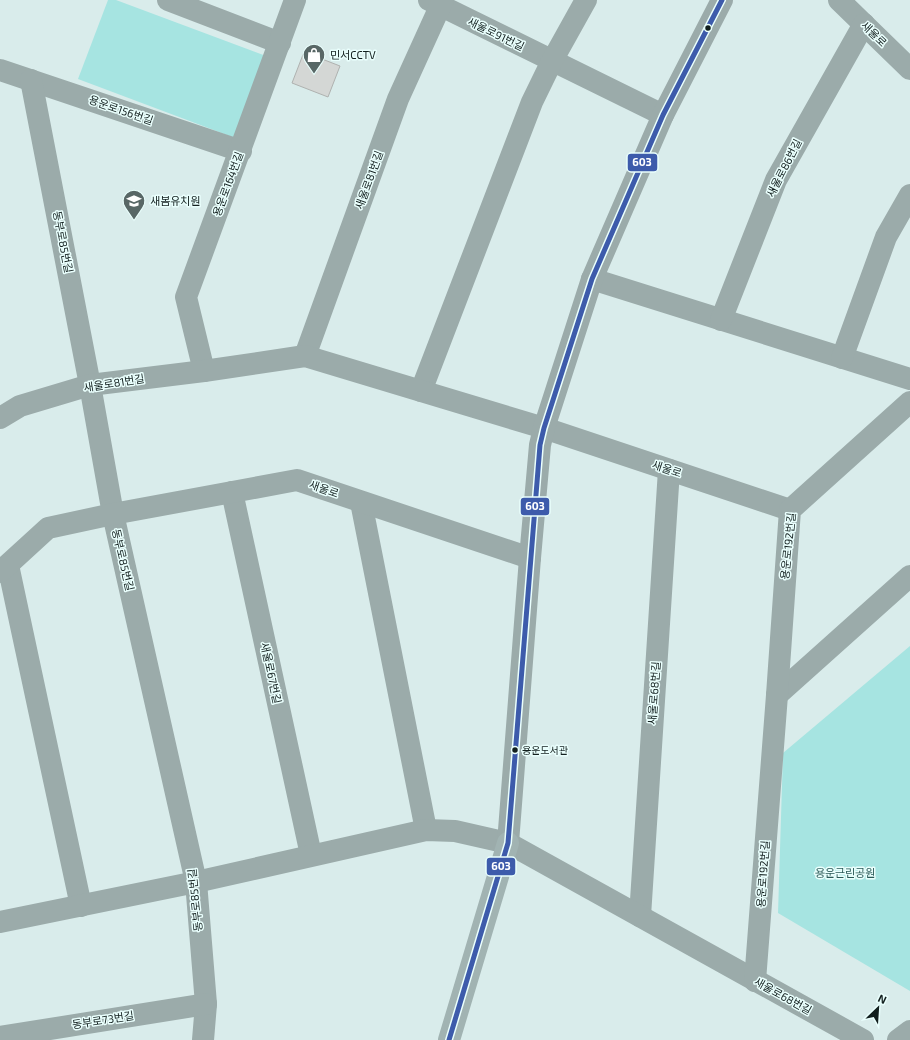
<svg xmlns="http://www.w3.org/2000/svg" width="910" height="1040" font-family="'Exo 2','Noto Sans KR',sans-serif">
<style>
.green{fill:#a6e4e1}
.building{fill:#d4d7d5;stroke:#afb2b0}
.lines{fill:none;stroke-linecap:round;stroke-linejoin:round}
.minor{stroke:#9babaa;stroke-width:22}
.tertiary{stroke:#9babaa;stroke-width:22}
.secondary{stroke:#a1b3b2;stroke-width:22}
.bus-1-casing{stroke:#eafffd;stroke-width:8}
.bus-1{stroke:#3d5bab;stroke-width:5}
.bus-dot{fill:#121f1e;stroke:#eafffd;stroke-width:1.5}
.labels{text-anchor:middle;stroke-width:3;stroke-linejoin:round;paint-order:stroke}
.bus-label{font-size:10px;fill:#121f1e;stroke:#eafffd;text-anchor:start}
.street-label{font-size:11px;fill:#121f1e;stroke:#eafffd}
.poi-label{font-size:11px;fill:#121f1e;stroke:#eafffd;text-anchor:start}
.park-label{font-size:11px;fill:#2b5a58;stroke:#eafffd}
.line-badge{stroke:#eafffd;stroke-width:1.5}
.badge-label{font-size:11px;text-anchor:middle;font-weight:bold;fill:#fff}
</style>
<rect width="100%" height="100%" fill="#d9eceb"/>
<g class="green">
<path d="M 108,0 L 116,0 L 266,56 L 235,138 L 78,79 Z"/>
<path d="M 910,646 L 910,991 L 778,913 L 783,753 Z"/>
</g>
<path class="building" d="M 304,52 L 340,66 L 328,97 L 292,83 Z"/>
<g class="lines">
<g class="minor">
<path d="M 168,0 L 280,43"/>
<path d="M 429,0 L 663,115"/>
<path d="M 839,0 L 910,69"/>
<path d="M 0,70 L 241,151"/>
<path d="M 31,80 L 90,385 L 113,514 L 196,882 L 206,1004 L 203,1040"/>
<path d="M 592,279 L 910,379"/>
<path d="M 721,320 L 776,180 L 864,24"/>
<path d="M 305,356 L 398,99 L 443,0"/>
<path d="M 842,358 L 886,237 L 910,195"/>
<path d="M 204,371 L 186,297 L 295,0"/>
<path d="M 421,391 L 532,102 L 552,61 L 586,0"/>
<path d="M 0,418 L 20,406 L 90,385 L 204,371 L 305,356 L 544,428 L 790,510"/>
<path d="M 232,492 L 311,855"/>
<path d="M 361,502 L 426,830"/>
<path d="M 8,565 L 81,906"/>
<path d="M 0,572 L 48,528 L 113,514 L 297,480 L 530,558"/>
<path d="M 777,695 L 910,576"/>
<path d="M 640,916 L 669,470"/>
<path d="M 0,922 L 196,882 L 426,830 L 455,831 L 508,843 L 863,1040"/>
<path d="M 755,981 L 777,695 L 790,510 L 910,402"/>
<path d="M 0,1037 L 206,1004"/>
<path d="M 898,1040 L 910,1031"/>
</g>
<path class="tertiary" d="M 508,843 L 530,558 L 540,445 L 544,428 L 592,279 L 663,115 L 722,0"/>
<path class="secondary" d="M 449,1040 L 508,843"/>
<g class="bus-1-casing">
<path id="bus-1" d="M 449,1040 L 508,843 L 540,445 L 544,428 L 592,279 L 663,115 L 722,0"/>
</g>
<use href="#bus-1" class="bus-1"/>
</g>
<defs>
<g id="shop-pin" transform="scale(1.15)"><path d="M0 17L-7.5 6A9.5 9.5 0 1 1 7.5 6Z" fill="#586766" stroke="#eafffd"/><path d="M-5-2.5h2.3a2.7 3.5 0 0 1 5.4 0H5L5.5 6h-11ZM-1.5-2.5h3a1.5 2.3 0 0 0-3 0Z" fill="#fff"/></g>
<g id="school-pin" transform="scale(1.15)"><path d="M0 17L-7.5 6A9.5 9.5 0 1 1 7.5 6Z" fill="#586766" stroke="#eafffd"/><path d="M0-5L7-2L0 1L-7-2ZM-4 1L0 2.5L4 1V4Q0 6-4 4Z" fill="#fff"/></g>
</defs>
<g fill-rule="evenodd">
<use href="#shop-pin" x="314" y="55"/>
<use href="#school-pin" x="134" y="201"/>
</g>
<g class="bus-dot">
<circle cx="708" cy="28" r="3.5"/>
<circle cx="515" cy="750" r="3.5"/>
</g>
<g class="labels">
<g class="bus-label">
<text x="522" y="754">용운도서관</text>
</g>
<g class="street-label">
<text transform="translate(496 34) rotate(26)" y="4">새울로91번길</text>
<text transform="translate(874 34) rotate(44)" y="4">새울로</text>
<text transform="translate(121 110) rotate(19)" y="4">용운로156번길</text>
<text transform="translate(784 168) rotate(-63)" y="4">새울로86번길</text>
<text transform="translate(369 180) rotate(-70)" y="4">새울로81번길</text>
<text transform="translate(228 184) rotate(-70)" y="4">용운로164번길</text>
<text transform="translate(63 242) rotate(79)" y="4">동부로85번길</text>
<text transform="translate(114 383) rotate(-9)" y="4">새울로81번길</text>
<text transform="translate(667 469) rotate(18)" y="4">새울로</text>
<text transform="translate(324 489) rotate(19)" y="4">새울로</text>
<text transform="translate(788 546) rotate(-84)" y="4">용운로192번길</text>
<text transform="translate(123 560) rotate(77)" y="4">동부로85번길</text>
<text transform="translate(271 673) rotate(78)" y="4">새울로67번길</text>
<text transform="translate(654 693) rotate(-86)" y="4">새울로68번길</text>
<text transform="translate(763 874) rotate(-86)" y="4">용운로192번길</text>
<text transform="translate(195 900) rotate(-96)" y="4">동부로85번길</text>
<text transform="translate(783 996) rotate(29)" y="4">새울로68번길</text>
<text transform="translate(103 1020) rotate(-9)" y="4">동부로73번길</text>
</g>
<g class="poi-label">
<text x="330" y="59">민서CCTV</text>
<text x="150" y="205">새봄유치원</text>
</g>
<g class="park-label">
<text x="845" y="877">용운근린공원</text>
</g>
</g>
<g class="line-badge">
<rect x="627" y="153" width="31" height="19" rx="4" fill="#3d5bab"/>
<rect x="520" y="497" width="30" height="19" rx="4" fill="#3d5bab"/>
<rect x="486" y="857" width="30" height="19" rx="4" fill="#3d5bab"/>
</g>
<g class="badge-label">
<text x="642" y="166">603</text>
<text x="535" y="510">603</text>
<text x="501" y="870">603</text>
</g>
<g transform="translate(878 1008) rotate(25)" stroke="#eafffd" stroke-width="3" paint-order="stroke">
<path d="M0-3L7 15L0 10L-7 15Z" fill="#121f1e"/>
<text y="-6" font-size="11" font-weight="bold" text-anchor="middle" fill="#121f1e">N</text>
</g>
</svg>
